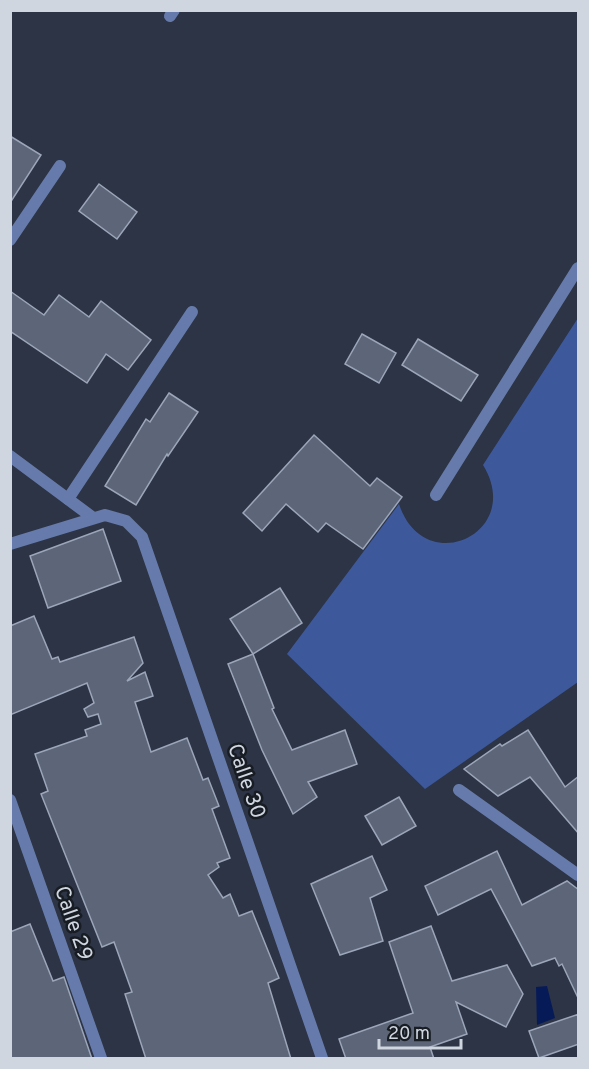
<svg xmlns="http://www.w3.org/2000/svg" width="589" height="1069" font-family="Overpass,sans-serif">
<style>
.green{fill:#3e599b}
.water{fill:#071a58}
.building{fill:#5d6678;stroke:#9ca6ba;stroke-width:1.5}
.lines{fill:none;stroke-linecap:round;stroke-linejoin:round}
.service{stroke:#667bab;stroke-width:12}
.minor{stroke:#667bab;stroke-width:12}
.labels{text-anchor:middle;stroke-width:5;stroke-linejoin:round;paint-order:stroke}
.street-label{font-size:21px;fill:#d0d6e0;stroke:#181c23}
</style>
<rect width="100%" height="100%" fill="#2c3445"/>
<path class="green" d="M 578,318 L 578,682 L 425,789 L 287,654 L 399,504 C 424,580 525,533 483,465 Z"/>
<path class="water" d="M 547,986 L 555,1018 L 537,1025 L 536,987 Z"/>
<g class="building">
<path d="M 10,136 L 41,155 L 10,203 Z"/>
<path d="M 99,184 L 137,212 L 117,239 L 79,211 Z"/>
<path d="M 10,291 L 44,315 L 59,295 L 89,317 L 101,301 L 151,340 L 128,370 L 106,354 L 87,383 L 10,331 Z"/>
<path d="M 362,334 L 396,353 L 379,383 L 345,364 Z"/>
<path d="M 418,339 L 478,375 L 461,401 L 402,365 Z"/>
<path d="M 169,393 L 198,412 L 168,456 L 167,454 L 136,505 L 105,486 L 146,419 L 150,422 Z"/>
<path d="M 314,435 L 370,486 L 377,478 L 402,497 L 363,549 L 326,523 L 318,532 L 286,504 L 262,531 L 243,513 Z"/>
<path d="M 103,529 L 121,581 L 48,608 L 30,556 Z"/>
<path d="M 280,588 L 302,623 L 253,654 L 230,619 Z"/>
<path d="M 34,616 L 52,659 L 58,657 L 60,662 L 134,637 L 143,663 L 127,681 L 145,672 L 153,696 L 135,702 L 151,752 L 187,738 L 203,780 L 208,778 L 219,806 L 212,809 L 230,858 L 217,863 L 219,867 L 208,875 L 223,898 L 230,894 L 239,916 L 252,911 L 279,978 L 268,983 L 291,1059 L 146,1059 L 125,994 L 132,992 L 114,942 L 102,947 L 41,794 L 48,791 L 35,754 L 87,736 L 85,730 L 101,724 L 98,714 L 88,717 L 84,709 L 94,703 L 87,683 L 10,715 L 10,626 Z"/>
<path d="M 253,654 L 274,708 L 272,709 L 292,750 L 345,730 L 357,764 L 308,782 L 317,797 L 293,814 L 262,750 L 228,664 Z"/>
<path d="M 528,730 L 565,787 L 579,776 L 579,834 L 530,777 L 498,796 L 464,769 L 500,744 L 502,746 Z"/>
<path d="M 399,797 L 416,826 L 382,845 L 365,816 Z"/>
<path d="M 497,851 L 522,905 L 567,881 L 579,890 L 579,1000 L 562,964 L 559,966 L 555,958 L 532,966 L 491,889 L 438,915 L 425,886 Z"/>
<path d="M 372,856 L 387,890 L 370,898 L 383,941 L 340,955 L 311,884 Z"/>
<path d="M 30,924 L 53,981 L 64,977 L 92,1059 L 10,1059 L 10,932 Z"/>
<path d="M 431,926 L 452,981 L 507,965 L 523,994 L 506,1027 L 456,1002 L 467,1034 L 430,1047 L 434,1059 L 346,1059 L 339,1039 L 413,1013 L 389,942 Z"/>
<path d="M 579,1014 L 579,1044 L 539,1058 L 529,1031 Z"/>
</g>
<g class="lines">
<path class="service" d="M 170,16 L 174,10"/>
<g class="minor">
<path d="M 10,240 L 60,166"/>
<path d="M 10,456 L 92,517"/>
<path d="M 436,495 L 578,268"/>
<path d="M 68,499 L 192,312"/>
<path d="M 10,544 L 105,515 L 126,521 L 142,537 L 322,1058"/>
<path d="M 459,790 L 578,875"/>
<path d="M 10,800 L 101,1058"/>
</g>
</g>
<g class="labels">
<g class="street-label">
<text transform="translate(247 781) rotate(71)" y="7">Calle 30</text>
<text transform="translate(74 923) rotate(71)" y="7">Calle 29</text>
</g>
</g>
<rect width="589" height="1069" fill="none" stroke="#d0d6e0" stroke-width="24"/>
<path d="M379 1039v9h82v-9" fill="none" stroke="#d0d6e0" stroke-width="3"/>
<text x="388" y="1039" font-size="18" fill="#d0d6e0" stroke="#181c23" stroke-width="4.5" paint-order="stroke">20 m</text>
</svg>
